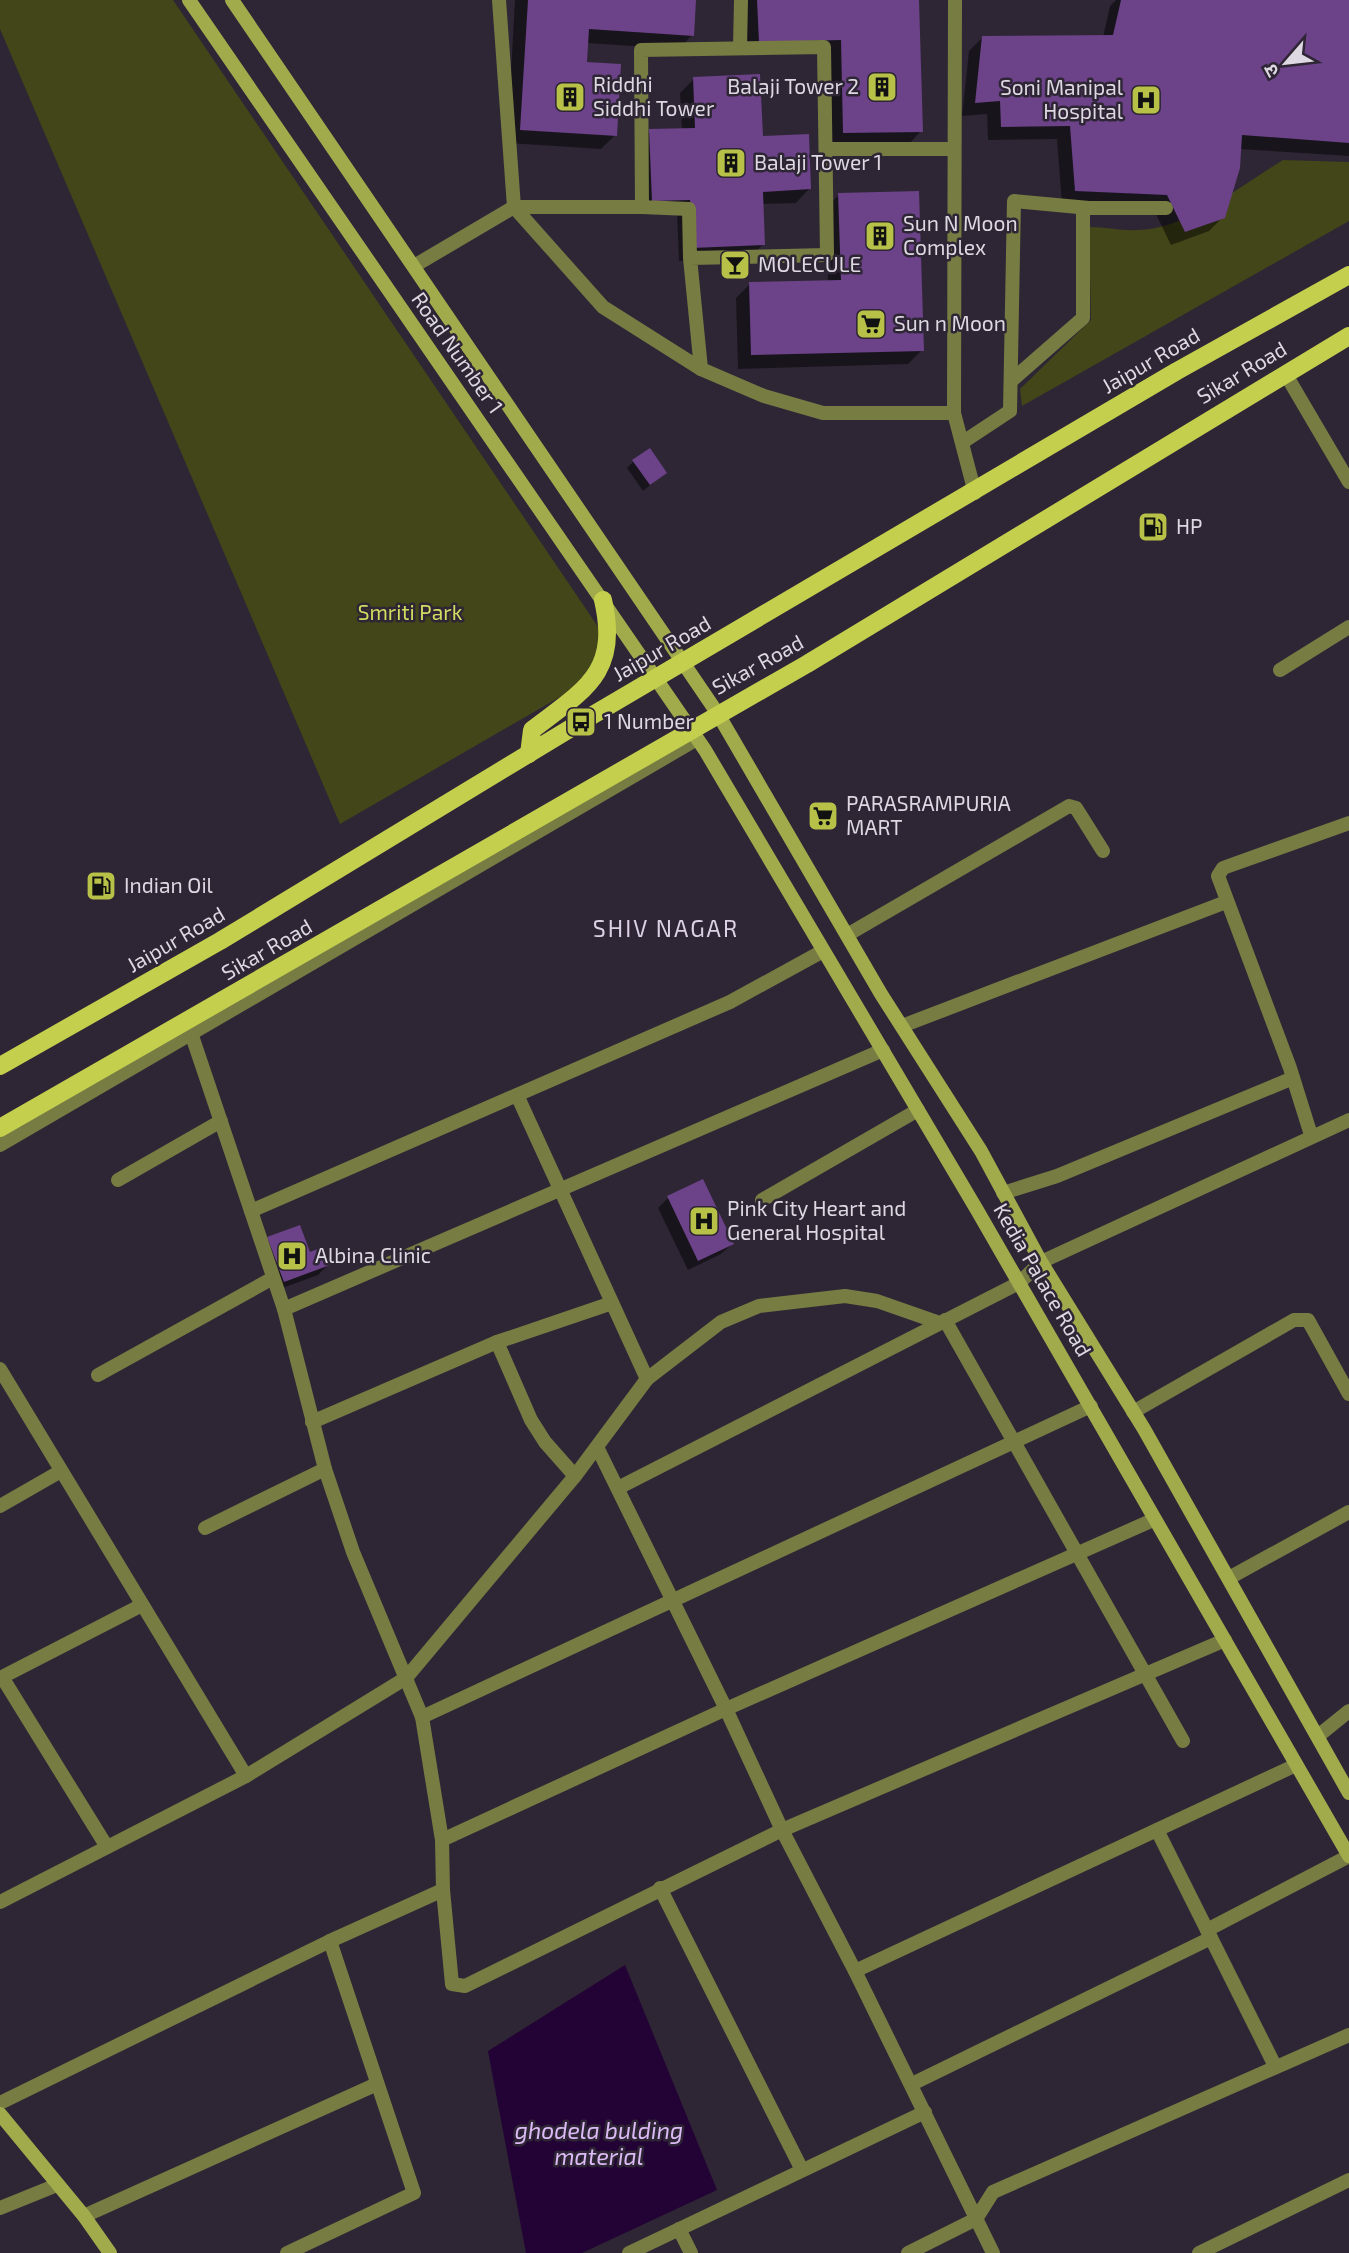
<svg xmlns="http://www.w3.org/2000/svg" width="1349" height="2253" font-family="'Exo 2','Noto Sans Devanagari',sans-serif">
<style>
.green{fill:#424618}
.water{fill:#230335}
.shadow{fill:#0007}
.building{fill:#6c4289}
.lines{fill:none;stroke-linecap:round;stroke-linejoin:round}
.street{stroke:#777c43;stroke-width:14}
.secondary{stroke:#a2ab4b;stroke-width:14}
.primary{stroke:#c4cf4e;stroke-width:18}
.labels{text-anchor:middle;stroke-width:5;stroke-linejoin:round;paint-order:stroke}
.poi-label{font-size:21px;fill:#ded8e2;stroke:#2e2635;text-anchor:start}
.street-label{font-size:21px;fill:#ded8e2;stroke:#2e2635}
.park-label{font-size:21px;fill:#d1dc60;stroke:#2e2635}
.neighbourhood-label{font-size:23px;letter-spacing:2px;fill:#dcd1e5;stroke:#2e2635}
.water-label{font-size:23px;font-style:italic;fill:#dcbaf6;stroke:#2e2635}
</style>
<rect width="100%" height="100%" fill="#2e2635"/>
<g class="green">
<path d="M 0,0 L 173,0 L 605,637 L 594,669 L 565,694 L 340,824 L 0,29 Z"/>
<path d="M 1283,160 L 1349,162 L 1349,221 L 1022,406 L 1020,389 L 1091,320 L 1089,227 C 1106,227 1122,231 1138,230 C 1185,230 1244,184 1283,160 Z"/>
</g>
<path class="water" d="M 625,1965 L 717,2190 L 582,2253 L 526,2253 L 488,2051 Z"/>
<g class="shadow">
<path d="M 515,0 L 694,0 L 692,35 L 679,49 L 587,43 L 585,64 L 615,135 L 601,149 L 507,143 Z"/>
<path d="M 744,0 L 918,0 L 921,131 L 908,145 L 830,146 L 828,53 L 745,55 Z"/>
<path d="M 1116,0 L 1349,0 L 1349,156 L 1239,149 L 1223,217 L 1209,231 L 1171,245 L 1153,208 L 1062,204 L 1057,139 L 988,140 L 987,114 L 962,116 L 969,51 L 983,37 L 1103,37 L 1110,6 Z"/>
<path d="M 694,79 L 761,138 L 809,189 L 796,203 L 762,204 L 763,244 L 750,258 L 679,261 L 677,213 L 639,214 L 636,145 L 650,131 L 682,130 L 680,93 Z"/>
<path d="M 839,195 L 922,350 L 908,364 L 738,369 L 736,298 L 750,284 L 828,282 L 825,208 Z"/>
<path d="M 634,461 L 665,473 L 643,491 L 627,468 Z"/>
<path d="M 668,1198 L 732,1244 L 721,1254 L 688,1270 L 658,1208 Z"/>
<path d="M 268,1238 L 328,1265 L 318,1275 L 274,1291 L 258,1248 Z"/>
</g>
<g class="building">
<path d="M 528,0 L 696,0 L 694,36 L 589,29 L 587,62 L 621,64 L 617,136 L 520,130 Z"/>
<path d="M 757,0 L 919,0 L 923,132 L 843,133 L 841,40 L 759,42 Z"/>
<path d="M 1121,0 L 1349,0 L 1349,143 L 1242,135 L 1240,168 L 1225,218 L 1185,232 L 1167,195 L 1075,191 L 1070,126 L 1001,127 L 1000,101 L 975,103 L 982,36 L 1113,35 Z"/>
<path d="M 760,74 L 763,136 L 809,134 L 811,189 L 763,192 L 765,245 L 692,248 L 690,200 L 652,201 L 649,129 L 695,128 L 693,77 Z"/>
<path d="M 919,191 L 924,351 L 751,355 L 749,282 L 841,280 L 838,193 Z"/>
<path d="M 650,448 L 667,473 L 650,485 L 632,460 Z"/>
<path d="M 703,1179 L 734,1244 L 698,1261 L 667,1196 Z"/>
<path d="M 300,1225 L 310,1252 L 323,1247 L 330,1265 L 284,1282 L 267,1237 Z"/>
</g>
<g class="lines">
<g class="street">
<path d="M 499,0 L 514,207 L 603,307 L 701,369 L 764,396 L 823,413 L 954,413 L 955,0"/>
<path d="M 740,48 L 741,0"/>
<path d="M 826,149 L 953,149"/>
<path d="M 690,258 L 827,255 L 824,47 L 641,50 L 642,207 L 689,209 L 690,258 L 701,369"/>
<path d="M 414,266 L 514,207 L 642,207"/>
<path d="M 1285,373 L 1349,482"/>
<path d="M 1011,381 L 1083,318 L 1083,208"/>
<path d="M 954,413 L 975,493"/>
<path d="M 963,442 L 1010,411 L 1014,201 L 1089,208 L 1166,208"/>
<path d="M 1280,670 L 1349,627"/>
<path d="M 847,935 L 1069,806 L 1076,808 L 1103,851"/>
<path d="M 187,1021 L 284,1309 L 325,1469 L 353,1552 L 422,1717 L 442,1840 L 443,1890 L 452,1984 L 465,1986 L 782,1830 L 1225,1640"/>
<path d="M 902,1026 L 1226,902"/>
<path d="M 517,1095 L 647,1379"/>
<path d="M 1311,1135 L 1290,1068 L 1218,876 L 1223,868 L 1349,823"/>
<path d="M 0,1145 L 697,739"/>
<path d="M 118,1180 L 221,1121"/>
<path d="M 1003,1193 L 1057,1176 L 1293,1078"/>
<path d="M 762,1200 L 918,1110"/>
<path d="M 251,1211 L 730,1002 L 823,951"/>
<path d="M 284,1309 L 883,1050"/>
<path d="M 945,1320 L 1183,1741"/>
<path d="M 497,1342 L 531,1420 L 545,1442 L 575,1476"/>
<path d="M 0,1369 L 246,1776"/>
<path d="M 98,1375 L 273,1278"/>
<path d="M 1133,1412 L 1294,1320 L 1308,1320 L 1349,1394"/>
<path d="M 312,1422 L 497,1342 L 612,1303"/>
<path d="M 597,1447 L 726,1709 L 782,1830 L 855,1971 L 993,2253"/>
<path d="M 618,1488 L 1019,1283 L 1041,1262 L 1349,1120"/>
<path d="M 0,1506 L 61,1471"/>
<path d="M 205,1528 L 325,1469"/>
<path d="M 1229,1578 L 1349,1512"/>
<path d="M 422,1717 L 1091,1406"/>
<path d="M 1318,1736 L 1349,1711"/>
<path d="M 1157,1830 L 1275,2066"/>
<path d="M 442,1840 L 726,1709 L 1153,1520"/>
<path d="M 107,1847 L 2,1677 L 142,1605"/>
<path d="M 660,1888 L 802,2170"/>
<path d="M 0,1902 L 246,1776 L 406,1678 L 575,1476 L 647,1379 L 721,1322 L 759,1306 L 845,1296 L 877,1301 L 940,1323"/>
<path d="M 1207,1930 L 1349,1856"/>
<path d="M 855,1971 L 1296,1765"/>
<path d="M 912,2084 L 1211,1938"/>
<path d="M 0,2103 L 330,1941 L 443,1890"/>
<path d="M 0,2208 L 57,2185"/>
<path d="M 84,2216 L 377,2084"/>
<path d="M 679,2229 L 691,2253"/>
<path d="M 287,2253 L 414,2193 L 330,1941"/>
<path d="M 629,2253 L 925,2112"/>
<path d="M 908,2253 L 976,2219 L 993,2192 L 1349,2035"/>
<path d="M 1199,2253 L 1349,2180"/>
</g>
<g class="secondary">
<path d="M 189,0 L 705,750 L 977,1210 L 1349,1856"/>
<path d="M 232,0 L 718,714 L 881,994 L 981,1151 L 1041,1262 L 1144,1429 L 1349,1793"/>
<path d="M 0,2114 L 84,2216 L 110,2253"/>
</g>
<g class="primary">
<path d="M 529,754 L 532,730 C 584,690 620,673 603,600"/>
<path d="M 0,1066 L 220,941 L 581,722 L 1177,371 L 1349,275"/>
<path d="M 0,1128 L 807,664 L 1349,336"/>
</g>
</g>
<defs>
<g id="building-square" transform="scale(1.575)"><rect x="-9" y="-9" width="18" height="18" rx="4" fill="#b7c148" stroke="#2e2635"/><path d="M-4-6H4V6H1V3H-1V6H-4ZM-2.5-4.3h1.7v1.8h-1.7ZM.8-4.3h1.7v1.8H.8ZM-2.5-1h1.7V.8h-1.7ZM.8-1h1.7V.8H.8Z" fill="#111"/></g>
<g id="hospital-square" transform="scale(1.575)"><rect x="-9" y="-9" width="18" height="18" rx="4" fill="#b7c148" stroke="#2e2635"/><path d="M-5-5h3v3.5h4V-5h3V5h-3V1.5h-4V5h-3Z" fill="#111"/></g>
<g id="bar-square" transform="scale(1.575)"><rect x="-9" y="-9" width="18" height="18" rx="4" fill="#b7c148" stroke="#2e2635"/><path d="M-6-5H6L.8 .8V4.5H3.5V6h-7V4.5H-.8V.8Z" fill="#111"/></g>
<g id="supermarket-square" transform="scale(1.575)"><rect x="-9" y="-9" width="18" height="18" rx="4" fill="#b7c148" stroke="#2e2635"/><path d="M-6-5.5h2.5l.6 2H6L4.5 2H-2.5L-4.4-4H-6ZM-1.5 3.2a1.3 1.3 0 1 0 .1 0ZM3 3.2a1.3 1.3 0 1 0 .1 0Z" fill="#111"/></g>
<g id="fuel-square" transform="scale(1.575)"><rect x="-9" y="-9" width="18" height="18" rx="4" fill="#b7c148" stroke="#2e2635"/><path d="M-5.5-6h7V0h2V4h1.3V-2.5L3-4.5l.8-.8L6-3V5H2.5V1h-1V6h-7ZM-4.2-4.7v3.2H.2V-4.7Z" fill="#111"/></g>
<g id="bus-square" transform="scale(1.575)"><rect x="-9" y="-9" width="18" height="18" rx="4" fill="#b7c148" stroke="#2e2635"/><path d="M-5-6H5V4H4V6H2V4H-2V6H-4V4H-5ZM-3.5-4V0h7V-4ZM-3.5 1.2v1.5H-2V1.2ZM2 1.2v1.5H3.5V1.2Z" fill="#111"/></g>
</defs>
<g fill-rule="evenodd">
<use href="#building-square" x="882" y="87"/>
<use href="#building-square" x="570" y="97"/>
<use href="#hospital-square" x="1146" y="100"/>
<use href="#building-square" x="731" y="163"/>
<use href="#building-square" x="880" y="236"/>
<use href="#bar-square" x="735" y="265"/>
<use href="#supermarket-square" x="871" y="324"/>
<use href="#fuel-square" x="1153" y="527"/>
<use href="#bus-square" x="581" y="722"/>
<use href="#supermarket-square" x="823" y="816"/>
<use href="#fuel-square" x="101" y="886"/>
<use href="#hospital-square" x="704" y="1221"/>
<use href="#hospital-square" x="292" y="1256"/>
</g>
<g class="labels">
<g class="poi-label">
<text x="593" y="92">Riddhi<tspan x="593" dy="24">Siddhi Tower</tspan></text>
<text x="859" y="94" text-anchor="end">Balaji Tower 2</text>
<text x="1123" y="95" text-anchor="end">Soni Manipal<tspan x="1123" dy="24">Hospital</tspan></text>
<text x="754" y="170">Balaji Tower 1</text>
<text x="903" y="231">Sun N Moon<tspan x="903" dy="24">Complex</tspan></text>
<text x="758" y="272">MOLECULE</text>
<text x="894" y="331">Sun n Moon</text>
<text x="1176" y="534">HP</text>
<text x="604" y="729">1 Number</text>
<text x="846" y="811">PARASRAMPURIA<tspan x="846" dy="24">MART</tspan></text>
<text x="124" y="893">Indian Oil</text>
<text x="727" y="1216">Pink City Heart and<tspan x="727" dy="24">General Hospital</tspan></text>
<text x="315" y="1263">Albina Clinic</text>
</g>
<g class="street-label">
<text transform="translate(457 353) rotate(55)" y="7">Road Number 1</text>
<text transform="translate(1151 361) rotate(-30)" y="7">Jaipur Road</text>
<text transform="translate(1242 373) rotate(-31)" y="7">Sikar Road</text>
<text transform="translate(662 649) rotate(-30)" y="7">Jaipur Road</text>
<text transform="translate(758 665) rotate(-29)" y="7">Sikar Road</text>
<text transform="translate(176 940) rotate(-30)" y="7">Jaipur Road</text>
<text transform="translate(267 950) rotate(-30)" y="7">Sikar Road</text>
<text transform="translate(1042 1280) rotate(60)" y="7">Kedia Palace Road</text>
</g>
<g class="park-label">
<text x="410" y="620">Smriti Park</text>
</g>
<g class="neighbourhood-label">
<text x="666" y="937">SHIV NAGAR</text>
</g>
<g class="water-label">
<text x="599" y="2139">ghodela bulding<tspan x="599" dy="26">material</tspan></text>
</g>
</g>
<g transform="translate(1286 63) rotate(242)" stroke="#2e2635" stroke-width="5" paint-order="stroke">
<path d="M0-5L12 26L0 18L-12 26Z" fill="#ded8e2"/>
<text y="-10" font-size="19" font-weight="bold" text-anchor="middle" fill="#ded8e2">उ</text>
</g>
</svg>
